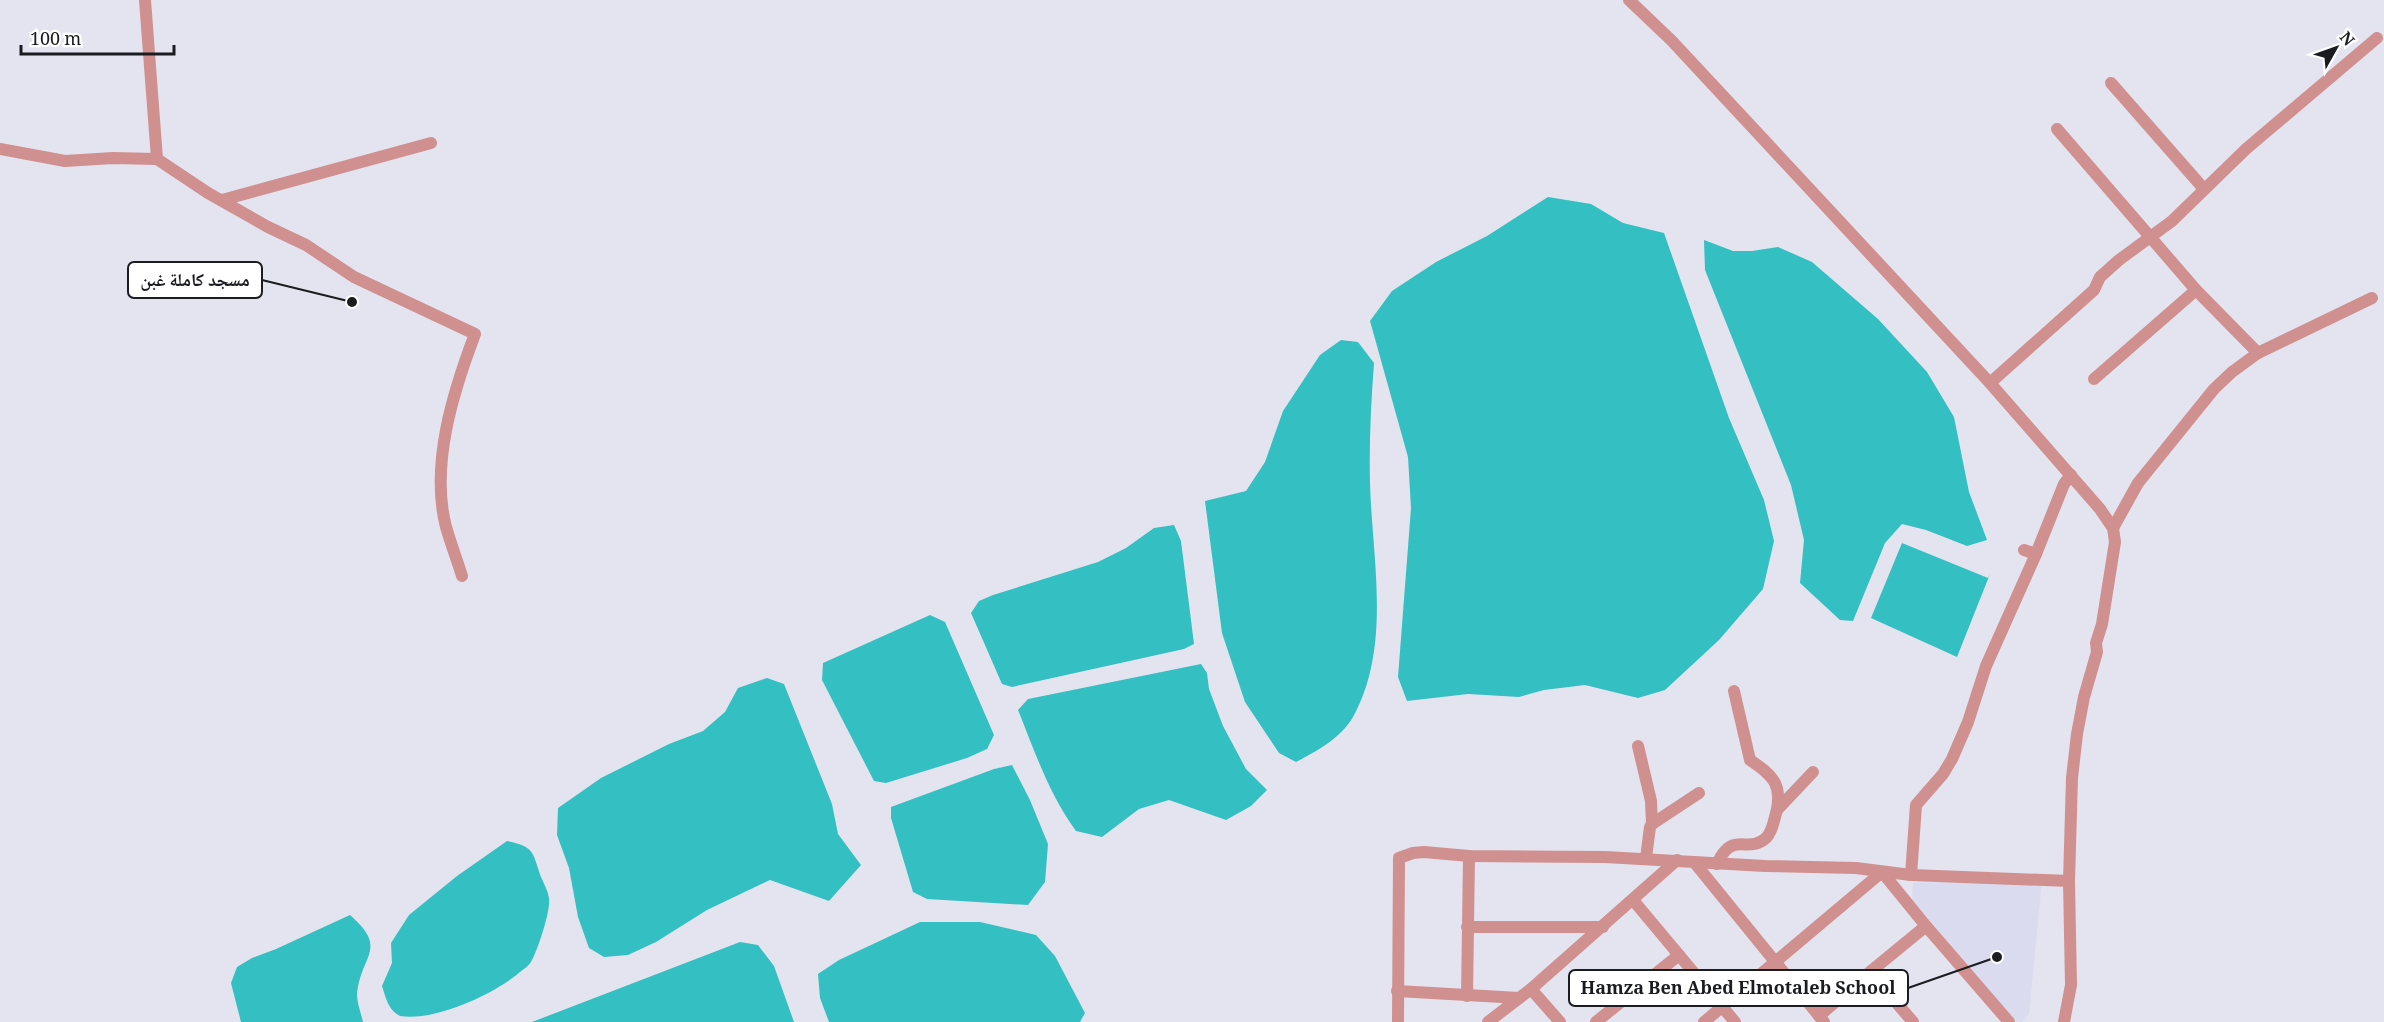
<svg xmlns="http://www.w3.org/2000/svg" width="2384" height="1022" font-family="Georgia,'Noto Naskh Arabic',serif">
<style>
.built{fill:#dadbee}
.water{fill:#34bfc2}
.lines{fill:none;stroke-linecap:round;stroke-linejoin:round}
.minor{stroke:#d09090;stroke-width:12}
.leader{fill:none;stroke:#1b1c20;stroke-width:2}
.callout-dot{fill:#1b1c20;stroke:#fff;stroke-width:2}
.callout{fill:#fff;stroke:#1b1c20;stroke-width:2}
.callout-label{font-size:18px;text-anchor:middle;font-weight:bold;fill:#1b1c20}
</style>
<rect width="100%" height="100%" fill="#e3e4ef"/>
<path class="built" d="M 2042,880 L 2029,1014 L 2022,1022 L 2016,1022 L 1912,899 L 1913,883 Z"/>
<g class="water">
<path d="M 1548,197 L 1591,204 L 1623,223 L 1664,233 L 1729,418 L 1764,500 L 1774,541 L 1763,589 L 1719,640 L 1665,690 L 1638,698 L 1585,685 L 1544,690 L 1519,697 L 1468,694 L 1407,701 L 1398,677 L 1411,508 L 1408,457 L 1370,321 L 1392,291 L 1436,262 L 1487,236 Z"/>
<path d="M 1704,240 L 1733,251 L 1752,251 L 1778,247 L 1812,262 L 1878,319 L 1927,372 L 1954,417 L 1969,492 L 1987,540 L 1967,546 L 1926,530 L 1902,524 L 1885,543 L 1853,621 L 1840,620 L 1800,583 L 1804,540 L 1791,485 L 1705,270 Z"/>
<path d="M 1341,340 L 1358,342 L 1374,363 C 1371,403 1369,443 1370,483 C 1372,559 1392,646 1353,717 C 1341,738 1317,751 1296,762 L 1279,753 L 1245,702 L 1222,633 L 1205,501 L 1246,491 L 1265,462 L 1283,411 L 1320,355 Z"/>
<path d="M 1174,525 L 1181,541 L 1194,644 L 1184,649 L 1012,687 L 1002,684 L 971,613 L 979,601 L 993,595 L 1098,562 L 1126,548 L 1154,528 Z"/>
<path d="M 1902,543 L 1988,578 L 1990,574 L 1957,657 L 1871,618 Z"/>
<path d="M 930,615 L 945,622 L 994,735 L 987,749 L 967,758 L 886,783 L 874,781 L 822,680 L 823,663 Z"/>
<path d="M 1201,664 L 1207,673 L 1209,689 L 1223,726 L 1246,769 L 1267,790 L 1251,806 L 1226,820 L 1169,800 L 1139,809 L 1102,837 L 1076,831 C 1049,794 1035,752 1018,710 L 1028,699 Z"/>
<path d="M 767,678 L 784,684 L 832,804 L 838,834 L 861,865 L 829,901 L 770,880 L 707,910 L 656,942 L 628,955 L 604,957 L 589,948 L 578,917 L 569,868 L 557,835 L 558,808 L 601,778 L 669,744 L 703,731 L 725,712 L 738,688 Z"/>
<path d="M 1012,765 L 1030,800 L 1048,844 L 1045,882 L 1028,905 L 927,899 L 913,892 L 891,818 L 891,807 L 994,769 Z"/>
<path d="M 507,841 C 535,847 532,851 541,877 C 544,884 548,891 549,898 C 551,910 538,949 532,960 C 530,965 524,969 520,972 C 495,994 434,1022 400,1016 C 388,1010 386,998 382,986 L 392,963 L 391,943 L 409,915 L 457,876 Z"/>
<path d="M 350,915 C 389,949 361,954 357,994 C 357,1003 361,1013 363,1022 L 241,1022 L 231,983 L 237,967 L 252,958 L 276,949 Z"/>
<path d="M 920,922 L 980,922 L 1036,935 L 1055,956 L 1085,1013 L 1080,1022 L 829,1022 L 820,998 L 818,974 L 839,960 Z"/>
<path d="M 740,942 L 758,945 L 774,966 L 794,1022 L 532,1022 Z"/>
</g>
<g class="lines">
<g class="minor">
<path d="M 145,0 L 157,159"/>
<path d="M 1629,0 L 1672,41 L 1990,383 L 2100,509 L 2113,528 L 2115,542 L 2102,624 L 2096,643 L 2097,652 L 2084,697 L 2077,734 L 2072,778 L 2069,881 L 2071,985 L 2064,1022"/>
<path d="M 2111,83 L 2204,189"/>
<path d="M 2057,129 L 2196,290 L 2258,353"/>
<path d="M 0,149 L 65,161 L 113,158 L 157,159"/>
<path d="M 157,159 L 208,193 L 268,227 L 306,245 L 354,277 L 475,334 C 453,392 430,465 446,527 C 451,544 457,560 462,576"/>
<path d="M 222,200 L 431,143"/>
<path d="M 2094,379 L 2196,290"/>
<path d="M 1990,383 L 2094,290 L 2100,277 L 2119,260 L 2172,221 L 2246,149 L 2377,38"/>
<path d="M 2113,528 L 2138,483 L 2214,389 L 2232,372 L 2258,353 L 2372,298"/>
<path d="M 2024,550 L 2036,554"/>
<path d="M 1638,746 L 1651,801 L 1652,824 L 1650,827 L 1646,858"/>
<path d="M 1778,809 L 1813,772"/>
<path d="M 1652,824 L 1699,793"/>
<path d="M 1694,862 L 1824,1022"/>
<path d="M 1717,864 C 1733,829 1747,855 1766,838 C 1772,832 1773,824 1775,817 C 1784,786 1774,776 1750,760 L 1734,691"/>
<path d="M 1911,875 L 1916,805 L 1943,774 L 1952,759 L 1968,722 L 1986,666 L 2036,554 L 2064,484 L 2071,475"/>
<path d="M 1633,900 L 1735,1022"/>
<path d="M 1467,927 L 1603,927"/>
<path d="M 1531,989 L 1560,1022"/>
<path d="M 1397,991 L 1519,998"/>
<path d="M 1467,996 L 1469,856"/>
<path d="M 1819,1016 L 1870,972"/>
<path d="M 1398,1022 L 1399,858 L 1413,853 L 1424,852 L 1469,856 L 1605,857 L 1765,866 L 1856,868 L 1911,875 L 2069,881"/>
<path d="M 1488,1022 L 1531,989 L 1677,860"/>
<path d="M 1596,1022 L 1679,955"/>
<path d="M 1704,1022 L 1882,872 L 1926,926 L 2009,1022"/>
<path d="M 1913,1022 L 1870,972 L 1926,926"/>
</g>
</g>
<path class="leader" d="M352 302L262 280M1997 957L1908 988"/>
<g class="callout-dot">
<circle cx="352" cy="302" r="6"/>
<circle cx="1997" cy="957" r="6"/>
</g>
<g class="callout">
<rect x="128" y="262" width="134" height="36" rx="6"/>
<rect x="1569" y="970" width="339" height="36" rx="6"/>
</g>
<g class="callout-label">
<text x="195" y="286">مسجد كاملة غبن</text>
<text x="1738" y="994">Hamza Ben Abed Elmotaleb School</text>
</g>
<g transform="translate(2336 48) rotate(50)" stroke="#ffffff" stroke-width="4.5" paint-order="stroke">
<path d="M0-4.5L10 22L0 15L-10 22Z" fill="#1b1c20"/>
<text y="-9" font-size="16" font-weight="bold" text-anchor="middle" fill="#1b1c20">N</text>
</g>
<path d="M21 45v9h153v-9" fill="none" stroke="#1b1c20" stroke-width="3"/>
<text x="30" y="45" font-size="18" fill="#1b1c20" stroke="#ffffff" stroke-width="4.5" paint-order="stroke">100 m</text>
</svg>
